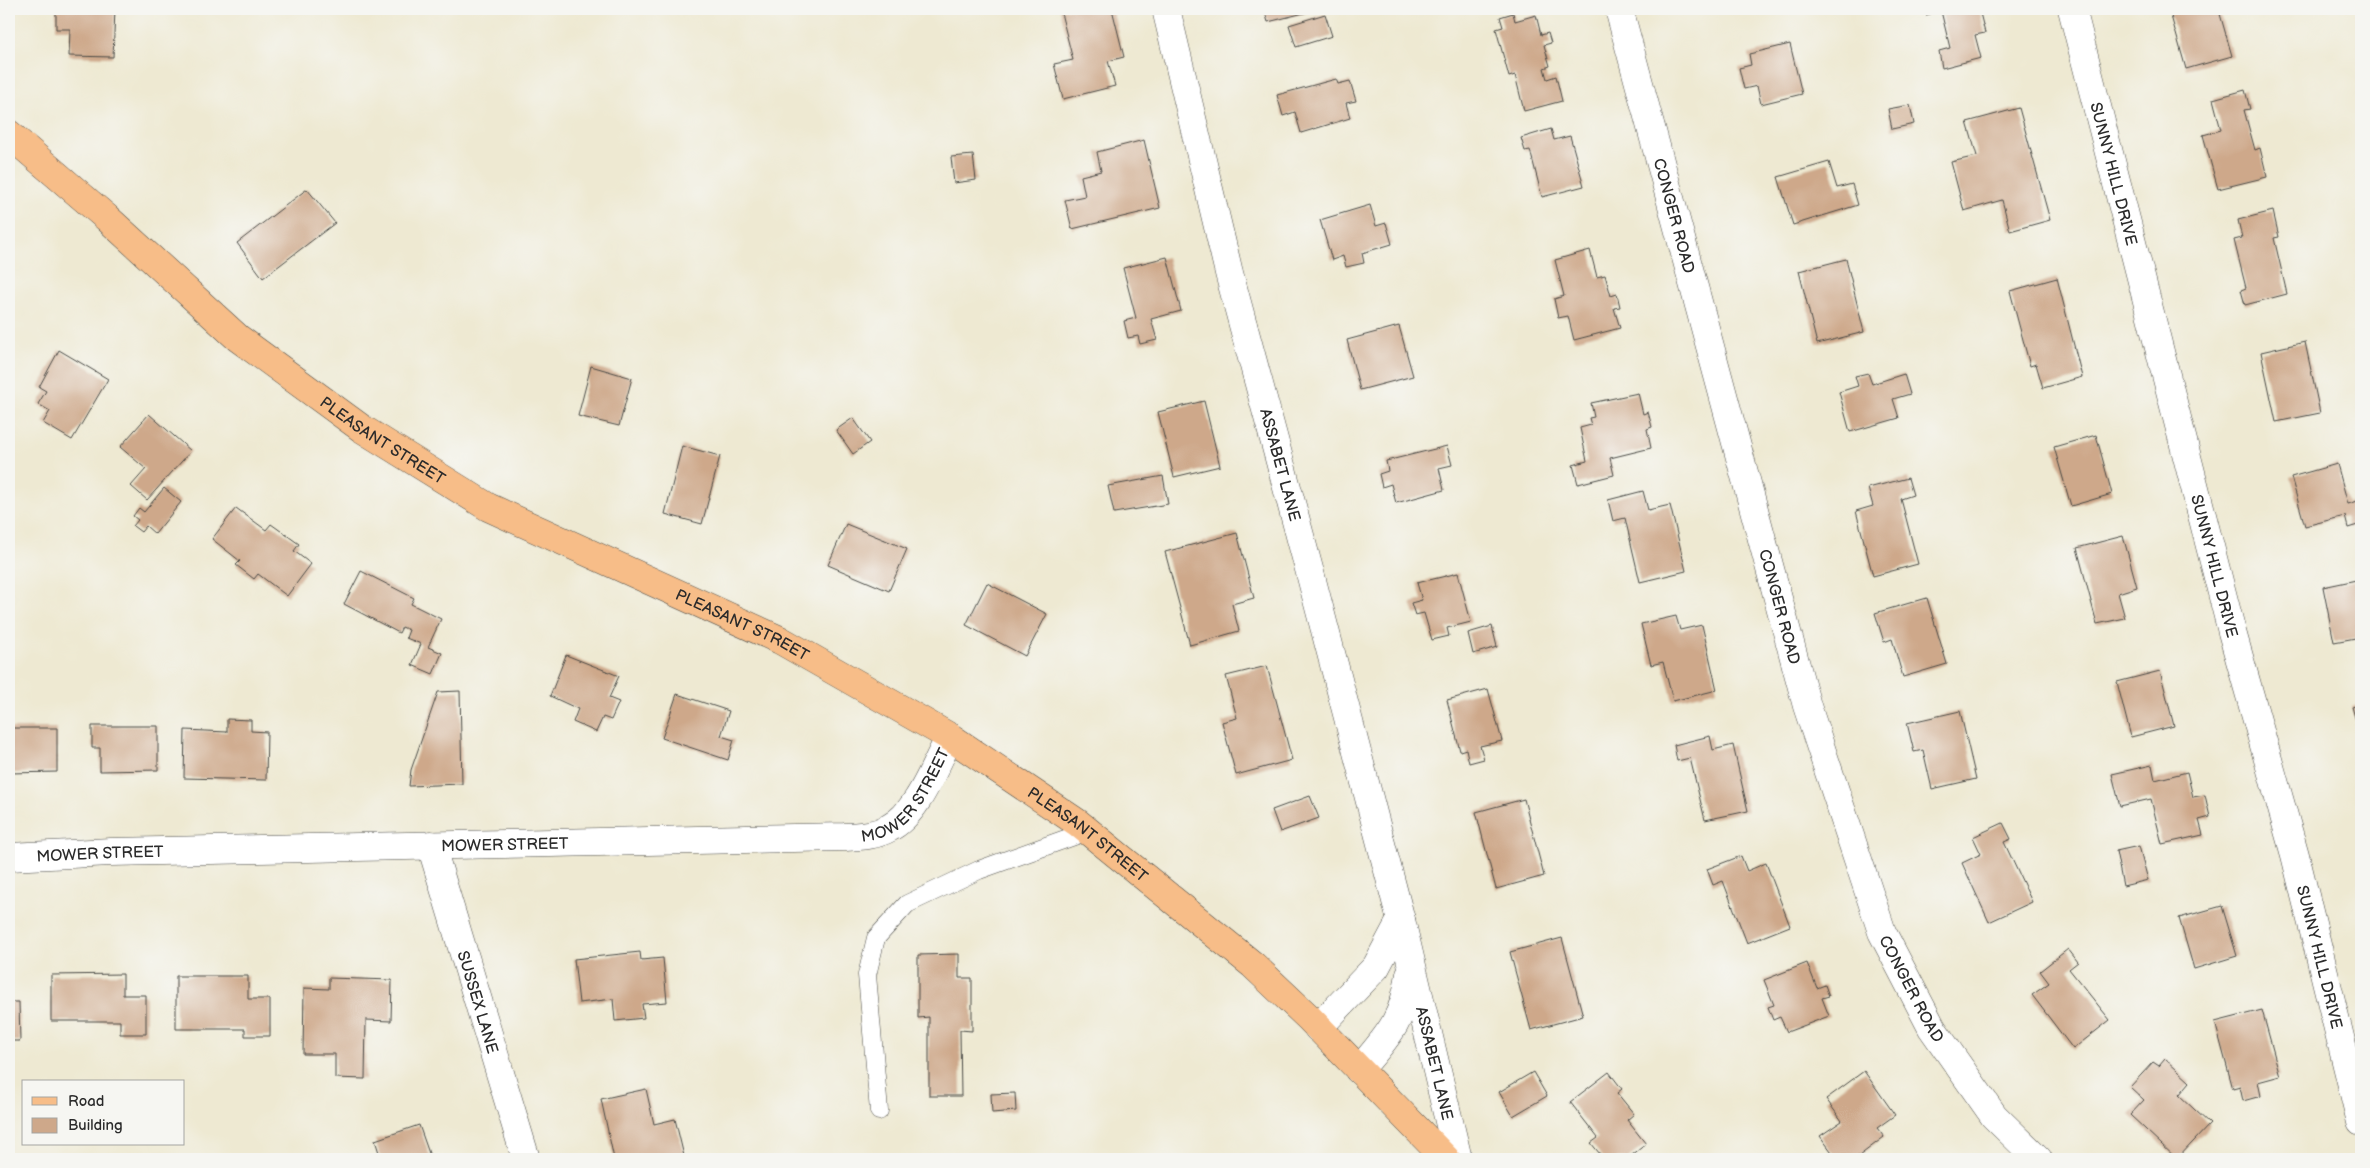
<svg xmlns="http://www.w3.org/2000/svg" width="2370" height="1168" font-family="'Balsamiq Sans',sans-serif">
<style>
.building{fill:#cea88a}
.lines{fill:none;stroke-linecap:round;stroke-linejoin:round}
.lane-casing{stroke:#484844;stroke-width:19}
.street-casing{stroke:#484844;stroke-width:29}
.primary-casing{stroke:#484844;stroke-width:29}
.lane{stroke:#fff;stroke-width:18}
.street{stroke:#fff;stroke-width:28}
.primary{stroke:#f7bd88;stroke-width:28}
.labels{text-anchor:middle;stroke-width:5;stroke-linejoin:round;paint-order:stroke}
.street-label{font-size:16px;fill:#2b2b2b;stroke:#f6f6f2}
</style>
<rect width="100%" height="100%" fill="#f6f6f2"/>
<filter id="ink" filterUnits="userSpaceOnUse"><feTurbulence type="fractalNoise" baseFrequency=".02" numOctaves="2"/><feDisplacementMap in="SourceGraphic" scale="10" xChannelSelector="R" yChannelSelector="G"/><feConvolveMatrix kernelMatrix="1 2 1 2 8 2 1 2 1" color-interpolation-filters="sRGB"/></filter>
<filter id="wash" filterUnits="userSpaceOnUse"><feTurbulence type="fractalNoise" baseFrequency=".0096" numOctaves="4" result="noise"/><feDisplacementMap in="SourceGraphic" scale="20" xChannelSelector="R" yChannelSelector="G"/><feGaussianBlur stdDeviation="1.12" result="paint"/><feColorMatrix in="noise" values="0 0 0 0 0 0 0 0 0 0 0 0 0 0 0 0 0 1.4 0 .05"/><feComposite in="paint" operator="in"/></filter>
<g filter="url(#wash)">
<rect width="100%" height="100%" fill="#eee9d2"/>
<g id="blocks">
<g class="building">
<path d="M 56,9 L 115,9 L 113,57 L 69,56 L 70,29 L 56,29 Z"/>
<path d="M 1060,9 L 1112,9 L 1124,57 L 1108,61 L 1115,86 L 1063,99 L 1054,64 L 1073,60 Z"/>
<path d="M 1264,9 L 1307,9 L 1308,12 L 1268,22 Z"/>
<path d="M 1924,9 L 1979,9 L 1985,33 L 1975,35 L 1981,58 L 1942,68 L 1939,51 L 1950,48 L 1941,11 L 1926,15 Z"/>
<path d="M 2169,9 L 2235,9 L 2220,14 L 2232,56 L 2186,69 Z"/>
<path d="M 1513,13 L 1515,21 L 1536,15 L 1541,35 L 1548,33 L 1551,43 L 1544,45 L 1550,66 L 1544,68 L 1547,79 L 1556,76 L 1562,101 L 1524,111 L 1515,75 L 1509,77 L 1496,29 L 1503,27 L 1500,17 Z"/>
<path d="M 1325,14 L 1332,36 L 1296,47 L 1289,25 Z"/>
<path d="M 1790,44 L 1802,94 L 1761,104 L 1757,86 L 1744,89 L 1739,68 L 1751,65 L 1749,54 Z"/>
<path d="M 1336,79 L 1338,84 L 1350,81 L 1356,101 L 1346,103 L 1350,118 L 1301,133 L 1295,112 L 1283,116 L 1277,95 Z"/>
<path d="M 2245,90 L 2250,109 L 2244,110 L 2255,150 L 2260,148 L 2267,177 L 2218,189 L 2203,135 L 2221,130 L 2213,99 Z"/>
<path d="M 1910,105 L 1914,124 L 1892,129 L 1888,109 Z"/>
<path d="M 2019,108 L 2050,220 L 2010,231 L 2002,200 L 1964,211 L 1951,162 L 1977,156 L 1967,122 Z"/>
<path d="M 1551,129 L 1554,140 L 1570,136 L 1584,186 L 1542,197 L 1530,150 L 1525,151 L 1521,138 Z"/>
<path d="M 1144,140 L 1160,208 L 1072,229 L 1065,200 L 1085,196 L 1081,176 L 1101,171 L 1097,152 Z"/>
<path d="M 973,155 L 976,180 L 954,183 L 951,157 Z"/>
<path d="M 1829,162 L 1837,188 L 1852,184 L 1858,205 L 1793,225 L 1778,177 Z"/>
<path d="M 307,189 L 335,223 L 263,278 L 237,243 Z"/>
<path d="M 1370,205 L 1376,226 L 1386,223 L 1392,244 L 1362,253 L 1364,263 L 1346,267 L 1343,256 L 1332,260 L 1320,220 Z"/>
<path d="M 2273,211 L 2279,237 L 2274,238 L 2287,294 L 2245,305 L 2241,290 L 2246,288 L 2234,240 L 2242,238 L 2238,220 Z"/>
<path d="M 1590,250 L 1597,277 L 1605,275 L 1611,296 L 1617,294 L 1620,307 L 1614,308 L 1620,328 L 1574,340 L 1568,316 L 1558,318 L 1554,299 L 1564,296 L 1555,260 Z"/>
<path d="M 1167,257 L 1181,311 L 1151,319 L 1157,340 L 1140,344 L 1138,336 L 1128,338 L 1124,321 L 1136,318 L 1123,268 Z"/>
<path d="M 1846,259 L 1864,332 L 1817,344 L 1799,271 Z"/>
<path d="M 2057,278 L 2082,377 L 2043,388 L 2036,364 L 2030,366 L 2010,291 Z"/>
<path d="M 1399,326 L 1413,376 L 1360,390 L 1347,340 Z"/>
<path d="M 2305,342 L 2320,413 L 2276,422 L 2261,352 Z"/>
<path d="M 59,350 L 108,379 L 72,440 L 43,423 L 50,411 L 38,404 L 46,391 L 39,387 Z"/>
<path d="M 591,366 L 632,378 L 619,426 L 578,416 Z"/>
<path d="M 1868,373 L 1872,384 L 1904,374 L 1910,394 L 1893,399 L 1899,418 L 1850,432 L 1839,392 L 1858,386 L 1855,376 Z"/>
<path d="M 1638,393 L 1643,414 L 1648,412 L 1652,427 L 1647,429 L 1651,448 L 1610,458 L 1614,475 L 1578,484 L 1573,465 L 1587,461 L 1580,428 L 1591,425 L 1589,418 L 1594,417 L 1591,403 Z"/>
<path d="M 1204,401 L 1220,466 L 1174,477 L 1158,412 Z"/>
<path d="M 149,414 L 191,451 L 147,500 L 131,486 L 146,469 L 120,447 Z"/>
<path d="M 853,418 L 870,442 L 853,454 L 836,430 Z"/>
<path d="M 2096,435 L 2112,494 L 2071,506 L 2054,447 Z"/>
<path d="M 682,446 L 720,456 L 702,524 L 665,514 Z"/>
<path d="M 1447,446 L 1452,465 L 1439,468 L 1444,490 L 1396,503 L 1391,484 L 1382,487 L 1379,474 L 1388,471 L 1386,461 Z"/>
<path d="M 2337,464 L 2348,504 L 2361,500 L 2361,524 L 2348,528 L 2345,516 L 2305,526 L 2291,477 Z"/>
<path d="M 1163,476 L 1168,504 L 1114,513 L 1108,486 Z"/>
<path d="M 1908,478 L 1913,495 L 1901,499 L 1918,564 L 1873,576 L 1856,511 L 1873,506 L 1868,488 Z"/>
<path d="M 164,488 L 181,502 L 155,534 L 146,526 L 141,532 L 133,526 L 138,520 L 133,516 L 139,508 L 144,512 Z"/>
<path d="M 1643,491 L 1648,510 L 1670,505 L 1686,571 L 1640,582 L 1625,518 L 1613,521 L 1608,500 Z"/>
<path d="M 236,508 L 266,530 L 271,524 L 299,544 L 294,551 L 311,564 L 287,596 L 258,574 L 254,579 L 236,565 L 240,561 L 212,539 Z"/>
<path d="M 846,524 L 907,549 L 889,591 L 828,565 Z"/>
<path d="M 1237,533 L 1254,598 L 1232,604 L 1239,631 L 1190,645 L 1165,552 Z"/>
<path d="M 2123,536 L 2137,587 L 2118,593 L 2125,618 L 2097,624 L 2077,548 Z"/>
<path d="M 361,571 L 414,598 L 411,604 L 441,619 L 428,647 L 442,653 L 433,674 L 412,665 L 421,644 L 406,638 L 409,630 L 402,627 L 399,633 L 344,604 Z"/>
<path d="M 1458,573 L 1471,622 L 1447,628 L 1449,636 L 1432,640 L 1424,613 L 1415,615 L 1411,603 L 1422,600 L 1417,583 Z"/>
<path d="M 2361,579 L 2361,637 L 2334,642 L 2323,587 Z"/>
<path d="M 987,583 L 1047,614 L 1025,656 L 966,625 Z"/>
<path d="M 1927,598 L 1947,664 L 1903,677 L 1892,639 L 1884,642 L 1875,613 Z"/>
<path d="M 1676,616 L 1680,630 L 1702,625 L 1717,690 L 1673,701 L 1663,662 L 1651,665 L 1641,624 Z"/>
<path d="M 1492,626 L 1497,647 L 1473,654 L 1468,633 Z"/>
<path d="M 566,655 L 619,676 L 609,698 L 619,702 L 611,720 L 603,717 L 596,732 L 573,722 L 578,709 L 550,696 Z"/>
<path d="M 1267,666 L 1292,760 L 1236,775 L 1222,722 L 1237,718 L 1226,676 Z"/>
<path d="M 2160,671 L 2174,726 L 2131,737 L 2117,682 Z"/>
<path d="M 1488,689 L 1502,741 L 1480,746 L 1484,759 L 1469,763 L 1466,749 L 1460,751 L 1447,700 Z"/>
<path d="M 460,691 L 462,784 L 409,786 L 411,770 L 438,692 Z"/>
<path d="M 677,694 L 729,711 L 721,736 L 734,740 L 728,760 L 662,738 Z"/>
<path d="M 2361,704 L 2361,738 L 2352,707 Z"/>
<path d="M 1960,711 L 1976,779 L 1932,789 L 1923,750 L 1914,752 L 1907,723 Z"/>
<path d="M 227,719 L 251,720 L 251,731 L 267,732 L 266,780 L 184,778 L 185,730 L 227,732 Z"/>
<path d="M 92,726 L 158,726 L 158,770 L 100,771 L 100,748 L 92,748 Z"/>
<path d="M 9,728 L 57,728 L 57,772 L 9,773 Z"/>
<path d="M 1710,736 L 1713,750 L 1733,745 L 1748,811 L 1705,820 L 1690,758 L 1677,761 L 1674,745 Z"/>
<path d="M 2152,765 L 2155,780 L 2187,772 L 2193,797 L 2205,795 L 2210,817 L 2199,820 L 2203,835 L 2162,844 L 2151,799 L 2120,806 L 2112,774 Z"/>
<path d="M 1310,796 L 1319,818 L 1280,832 L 1272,810 Z"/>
<path d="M 1524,799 L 1544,876 L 1496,889 L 1476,812 Z"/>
<path d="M 2003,823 L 2011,839 L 2004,842 L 2032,902 L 1989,922 L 1962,863 L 1981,854 L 1973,837 Z"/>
<path d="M 2139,846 L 2148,880 L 2123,886 L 2116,851 Z"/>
<path d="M 1741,856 L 1747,871 L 1766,863 L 1790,926 L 1747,943 L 1723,881 L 1713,885 L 1707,869 Z"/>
<path d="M 2222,906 L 2237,956 L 2194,969 L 2179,918 Z"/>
<path d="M 1562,938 L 1583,1016 L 1531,1030 L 1510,952 Z"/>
<path d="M 2068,949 L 2078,962 L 2069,969 L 2110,1020 L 2073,1049 L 2032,995 L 2049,983 L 2040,971 Z"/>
<path d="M 640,952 L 641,960 L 663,958 L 667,1002 L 642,1004 L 644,1018 L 615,1021 L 613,999 L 579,1003 L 574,959 Z"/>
<path d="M 959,954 L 959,978 L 972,978 L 972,1031 L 960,1030 L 961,1096 L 929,1096 L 929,1017 L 918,1018 L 918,955 Z"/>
<path d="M 1807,963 L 1817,988 L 1825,985 L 1829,996 L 1822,998 L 1829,1016 L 1787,1032 L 1780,1017 L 1773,1020 L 1768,1007 L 1774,1005 L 1764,980 Z"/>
<path d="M 123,974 L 123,995 L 146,995 L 146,1034 L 120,1034 L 120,1021 L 51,1021 L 51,975 Z"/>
<path d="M 176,976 L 248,976 L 248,999 L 270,999 L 270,1036 L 245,1036 L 245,1029 L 176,1029 Z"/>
<path d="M 329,978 L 392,980 L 391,1021 L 366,1020 L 365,1079 L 335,1078 L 335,1054 L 303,1054 L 304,988 L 329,989 Z"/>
<path d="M 9,1002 L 19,1002 L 20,1041 L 9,1041 Z"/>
<path d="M 2262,1010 L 2280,1076 L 2258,1082 L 2261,1096 L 2243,1101 L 2240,1087 L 2233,1089 L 2215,1022 Z"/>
<path d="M 2165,1059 L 2190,1082 L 2179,1095 L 2210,1124 L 2177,1159 L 2130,1115 L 2144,1100 L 2130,1087 L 2153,1062 L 2159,1066 Z"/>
<path d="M 1864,1071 L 1895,1115 L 1877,1128 L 1884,1137 L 1855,1159 L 1837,1159 L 1820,1136 L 1842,1121 L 1826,1099 Z"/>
<path d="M 1533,1072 L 1547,1096 L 1513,1116 L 1499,1092 Z"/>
<path d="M 1609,1072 L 1622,1089 L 1617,1093 L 1634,1114 L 1627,1120 L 1646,1144 L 1627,1159 L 1604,1159 L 1591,1143 L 1598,1138 L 1570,1102 Z"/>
<path d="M 646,1089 L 654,1124 L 675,1119 L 684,1156 L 670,1159 L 654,1159 L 653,1156 L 641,1159 L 614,1159 L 601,1099 Z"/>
<path d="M 1015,1093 L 1016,1111 L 992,1113 L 991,1094 Z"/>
<path d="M 419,1125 L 431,1159 L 381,1159 L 375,1140 Z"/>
</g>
</g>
</g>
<g filter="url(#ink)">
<use href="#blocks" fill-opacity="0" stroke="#484844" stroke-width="1"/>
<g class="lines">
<g class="lane-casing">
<path id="lane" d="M 879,1111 L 867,975 L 876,938 L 907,904 L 979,870 L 1088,831"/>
</g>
<g class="street-casing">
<g id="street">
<path id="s1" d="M 1166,9 L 1229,273 L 1309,569 L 1401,920 L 1458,1159"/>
<path id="s2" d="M 1619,9 L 1807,706 L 1882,932 L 1932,1028 L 1994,1116 L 2038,1159"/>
<path id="s3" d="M 2072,9 L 2232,632 L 2295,855 L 2361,1122"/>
<path id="s4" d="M 431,845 L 526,1159"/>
<path id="s5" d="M 9,857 L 111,852 L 844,837 C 860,836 875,836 889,828 C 918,814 935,764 950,737"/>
<path d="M 1318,1028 L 1376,967 L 1401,920"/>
<path d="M 1359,1070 C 1388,1036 1404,1020 1410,974"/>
</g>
</g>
<g class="primary-casing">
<g id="primary">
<path id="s6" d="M 9,134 L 107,218 L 238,338 L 361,428 L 488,507 L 780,640 L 950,737 L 1078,823 L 1253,965 L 1308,1017 L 1446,1159"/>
</g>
</g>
<use href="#lane" class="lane"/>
<use href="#street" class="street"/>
<use href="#primary" class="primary"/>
</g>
</g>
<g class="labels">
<g class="street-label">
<text dy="6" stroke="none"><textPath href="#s3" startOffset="170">SUNNY HILL DRIVE</textPath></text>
<text dy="6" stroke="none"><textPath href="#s2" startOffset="214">CONGER ROAD</textPath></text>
<text dy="6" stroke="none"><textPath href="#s6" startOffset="484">PLEASANT STREET</textPath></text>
<text dy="6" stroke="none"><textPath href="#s1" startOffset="470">ASSABET LANE</textPath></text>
<text dy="6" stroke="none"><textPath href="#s3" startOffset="575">SUNNY HILL DRIVE</textPath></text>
<text dy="6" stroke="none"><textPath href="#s2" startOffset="619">CONGER ROAD</textPath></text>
<text dy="6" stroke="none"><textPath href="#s6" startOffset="889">PLEASANT STREET</textPath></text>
<text dy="6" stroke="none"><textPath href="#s5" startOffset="916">MOWER STREET</textPath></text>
<text dy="6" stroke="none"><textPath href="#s6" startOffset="1294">PLEASANT STREET</textPath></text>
<text dy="6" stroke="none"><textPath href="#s5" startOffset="496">MOWER STREET</textPath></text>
<text dy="6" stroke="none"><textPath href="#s5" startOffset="91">MOWER STREET</textPath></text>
<text dy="6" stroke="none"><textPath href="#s3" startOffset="980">SUNNY HILL DRIVE</textPath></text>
<text dy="6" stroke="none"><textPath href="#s2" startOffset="1024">CONGER ROAD</textPath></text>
<text dy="6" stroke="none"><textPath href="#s4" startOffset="164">SUSSEX LANE</textPath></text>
<text dy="6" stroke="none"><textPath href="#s1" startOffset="1088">ASSABET LANE</textPath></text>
</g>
</g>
<rect width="2370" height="1168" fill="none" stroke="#f6f6f2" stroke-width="30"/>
<rect x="22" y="1080" width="162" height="65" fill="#f6f6f2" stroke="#a5a5a2"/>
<rect x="32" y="1097" width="25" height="8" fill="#f7bd88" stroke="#a5a5a2"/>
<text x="68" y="1106" font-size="15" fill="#2b2b2b">Road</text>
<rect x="32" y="1118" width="25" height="15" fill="#cea88a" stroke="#a5a5a2"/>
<text x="68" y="1130" font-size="15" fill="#2b2b2b">Building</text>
</svg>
